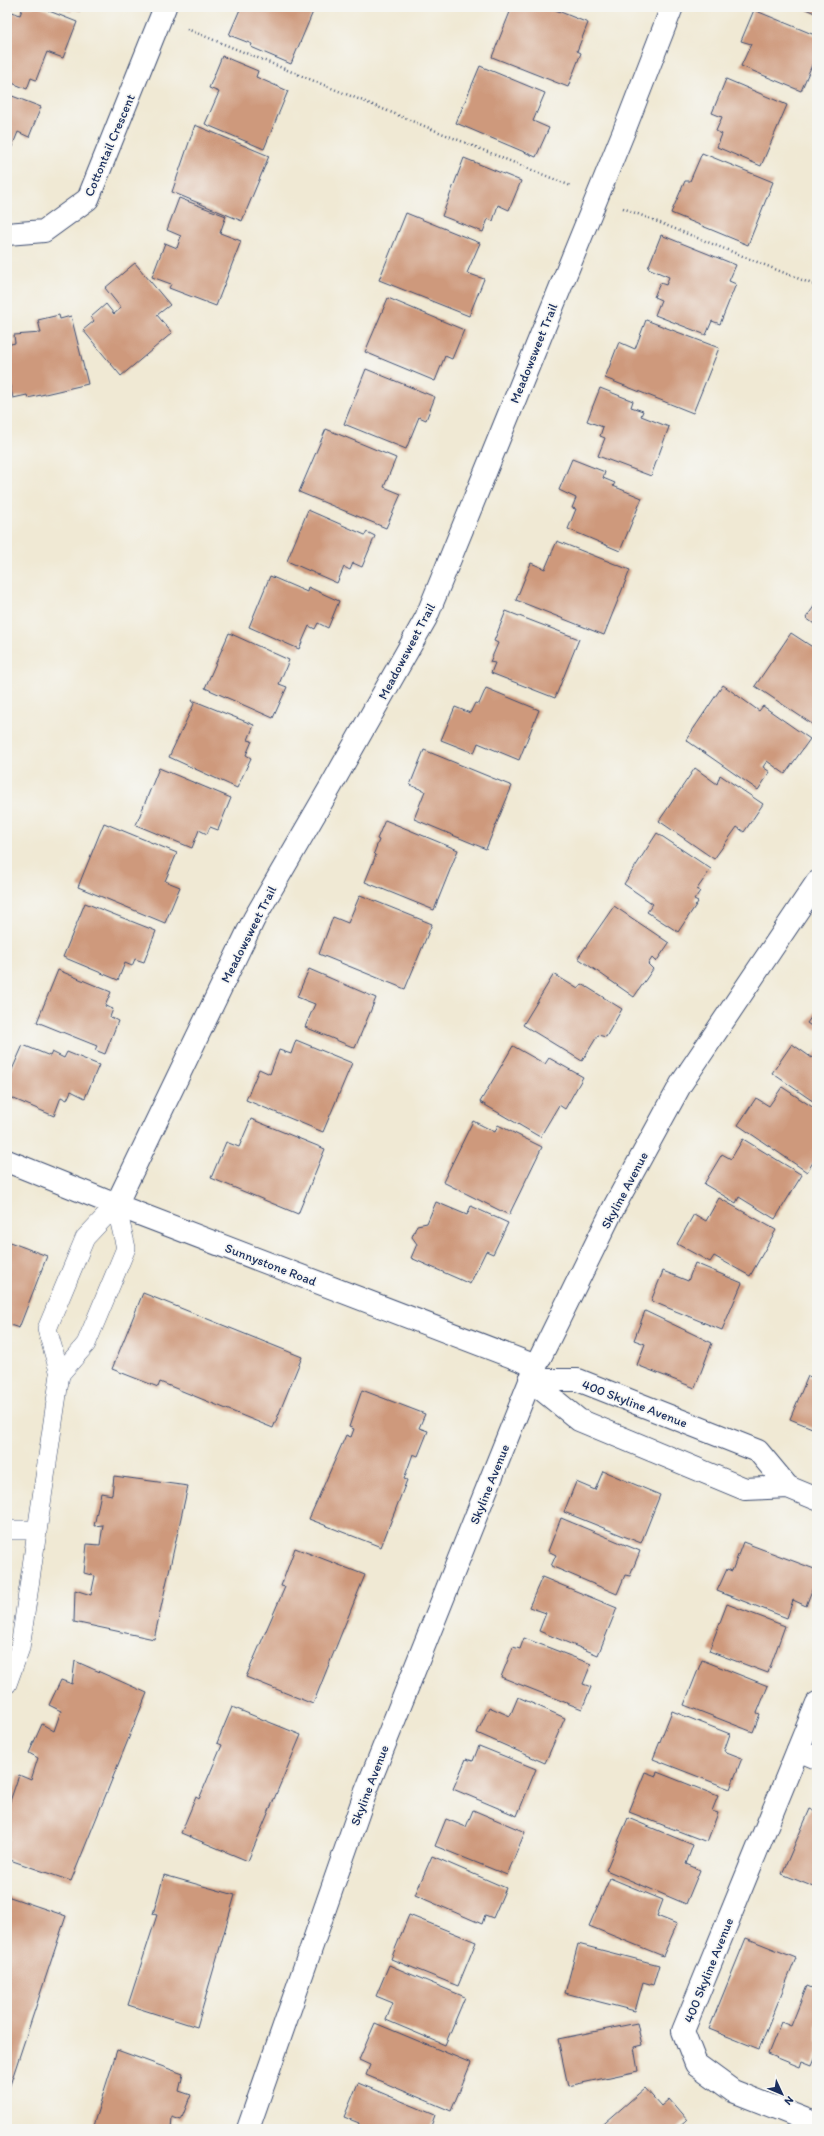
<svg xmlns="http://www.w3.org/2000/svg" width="824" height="2136" font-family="Itim,sans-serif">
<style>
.building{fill:#ce997b}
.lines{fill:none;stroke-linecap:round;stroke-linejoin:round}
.lane-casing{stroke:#3b4b70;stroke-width:20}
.street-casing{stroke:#3b4b70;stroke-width:24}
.secondary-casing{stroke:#3b4b70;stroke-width:24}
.path{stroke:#3b4b70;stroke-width:2.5;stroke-dasharray:1 3;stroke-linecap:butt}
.lane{stroke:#fff;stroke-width:19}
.street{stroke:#fff;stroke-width:22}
.secondary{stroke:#fff;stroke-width:22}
.labels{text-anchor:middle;stroke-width:3.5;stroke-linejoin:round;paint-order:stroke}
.street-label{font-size:13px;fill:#1b2f5e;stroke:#f6f6f2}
</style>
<rect width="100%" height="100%" fill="#f6f6f2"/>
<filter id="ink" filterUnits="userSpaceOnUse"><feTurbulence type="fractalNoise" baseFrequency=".025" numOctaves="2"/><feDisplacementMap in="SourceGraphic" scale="8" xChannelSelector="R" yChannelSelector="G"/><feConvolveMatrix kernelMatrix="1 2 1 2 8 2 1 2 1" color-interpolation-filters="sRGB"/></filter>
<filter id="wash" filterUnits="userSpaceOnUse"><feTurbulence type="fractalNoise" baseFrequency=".012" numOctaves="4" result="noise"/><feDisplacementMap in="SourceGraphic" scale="16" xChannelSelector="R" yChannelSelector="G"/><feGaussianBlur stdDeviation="0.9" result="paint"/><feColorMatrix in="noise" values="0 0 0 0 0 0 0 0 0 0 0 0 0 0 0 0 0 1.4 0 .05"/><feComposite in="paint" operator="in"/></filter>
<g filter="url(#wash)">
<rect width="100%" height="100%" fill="#f0e9d4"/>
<g id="blocks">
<g class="building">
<path d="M 23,7 L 39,7 L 77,22 L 63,58 L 47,52 L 36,80 L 31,78 L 27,89 L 12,83 L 11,87 L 7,85 L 7,10 L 20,15 Z"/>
<path d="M 59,7 L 82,7 L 80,11 L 72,8 L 71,12 Z"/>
<path d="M 241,7 L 315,7 L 291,64 L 251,47 L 252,44 L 229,35 Z"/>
<path d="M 512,7 L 548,7 L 588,23 L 577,51 L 581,53 L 568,87 L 492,57 Z"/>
<path d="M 801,7 L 817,7 L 817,14 Z"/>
<path d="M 754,10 L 817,36 L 817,53 L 801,91 L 741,66 L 751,44 L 741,41 Z"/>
<path d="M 222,56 L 258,71 L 256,77 L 288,91 L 264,149 L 205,124 L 219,92 L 209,88 Z"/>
<path d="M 480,66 L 545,93 L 533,121 L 549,128 L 536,157 L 456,123 Z"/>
<path d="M 726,79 L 787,105 L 761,166 L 717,147 L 722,134 L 716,131 L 722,117 L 712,113 Z"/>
<path d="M 7,94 L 41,107 L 29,137 L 18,132 L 7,159 Z"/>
<path d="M 195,125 L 269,156 L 242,221 L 172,192 Z"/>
<path d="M 702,153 L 773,182 L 748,245 L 671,213 L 685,181 L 690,181 Z"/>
<path d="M 464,158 L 521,181 L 509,210 L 498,205 L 493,221 L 488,219 L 483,232 L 442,216 Z"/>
<path d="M 179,198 L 226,216 L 220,233 L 241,241 L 216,306 L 169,288 L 171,284 L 152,277 L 165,243 L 177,248 L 181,236 L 167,230 Z"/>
<path d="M 406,213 L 480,243 L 467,273 L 484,279 L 469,316 L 379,280 Z"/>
<path d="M 661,235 L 736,265 L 729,281 L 736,284 L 720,324 L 712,321 L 706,335 L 655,315 L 661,300 L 654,297 L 660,283 L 666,285 L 669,277 L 648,268 Z"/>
<path d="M 135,263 L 170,305 L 157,315 L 172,333 L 121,376 L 83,330 L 94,321 L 91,317 L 106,304 L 114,314 L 121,308 L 105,288 Z"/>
<path d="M 388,298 L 464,330 L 452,359 L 445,356 L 435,381 L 365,352 Z"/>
<path d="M 59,315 L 60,319 L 71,316 L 88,384 L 28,398 L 27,395 L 13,398 L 7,374 L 7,345 L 15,343 L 14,335 L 41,333 L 38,320 Z"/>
<path d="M 646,320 L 719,348 L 693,413 L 605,378 L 619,342 L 635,349 Z"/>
<path d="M 366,369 L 435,397 L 426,420 L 419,417 L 406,449 L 344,424 Z"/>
<path d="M 600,388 L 633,401 L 631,407 L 643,411 L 641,416 L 669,427 L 651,476 L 598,456 L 605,438 L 600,436 L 603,427 L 587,421 Z"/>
<path d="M 326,429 L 396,458 L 384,487 L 401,494 L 386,528 L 299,492 Z"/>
<path d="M 572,459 L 605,472 L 603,478 L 615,483 L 613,486 L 642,498 L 620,551 L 568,529 L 576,509 L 572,508 L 576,498 L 559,490 Z"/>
<path d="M 308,510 L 365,535 L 367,532 L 375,536 L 362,567 L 353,563 L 350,570 L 344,567 L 337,583 L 287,561 Z"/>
<path d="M 557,541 L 630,570 L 604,635 L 516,600 L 531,563 L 545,569 Z"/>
<path d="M 270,576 L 307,592 L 308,587 L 339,601 L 328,628 L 318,623 L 315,629 L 309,626 L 299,649 L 249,627 Z"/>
<path d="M 817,602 L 817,626 L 806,618 Z"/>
<path d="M 506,611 L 579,639 L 555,698 L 491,673 L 495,663 L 490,662 L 498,643 L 494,641 Z"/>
<path d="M 229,633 L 289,660 L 279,684 L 287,687 L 273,718 L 205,688 Z"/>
<path d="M 791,633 L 817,650 L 817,717 L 812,724 L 755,686 Z"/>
<path d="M 723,685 L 759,711 L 763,706 L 810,739 L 785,774 L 767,761 L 763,767 L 770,772 L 758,790 L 686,740 Z"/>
<path d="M 486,688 L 539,710 L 519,760 L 478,743 L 474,753 L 441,740 L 455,707 L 470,713 L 475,703 L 479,704 Z"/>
<path d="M 192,700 L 254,725 L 248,740 L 252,741 L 246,755 L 251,758 L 237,788 L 169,757 L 194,704 Z"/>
<path d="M 424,750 L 512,786 L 486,849 L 414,819 L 425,791 L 410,785 Z"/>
<path d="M 159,768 L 231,798 L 218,830 L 210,827 L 207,834 L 199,830 L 192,848 L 136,825 Z"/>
<path d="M 695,768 L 717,784 L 720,775 L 763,804 L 744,832 L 737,827 L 714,859 L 659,821 Z"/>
<path d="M 385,820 L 458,850 L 434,910 L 365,882 L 376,855 L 374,853 L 379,840 L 377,839 Z"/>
<path d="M 104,823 L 177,853 L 165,881 L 180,887 L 165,923 L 78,887 Z"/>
<path d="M 657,833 L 711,869 L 697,889 L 700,891 L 694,900 L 698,902 L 678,932 L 647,912 L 653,904 L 624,884 Z"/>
<path d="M 360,895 L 432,924 L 405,989 L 319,954 L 333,917 L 348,923 Z"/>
<path d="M 85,903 L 156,931 L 144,962 L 135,959 L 132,966 L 125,963 L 118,980 L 63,957 Z"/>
<path d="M 614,906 L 669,943 L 656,962 L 652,958 L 648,964 L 653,969 L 634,997 L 578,958 Z"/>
<path d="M 309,969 L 376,998 L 355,1048 L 305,1027 L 315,1004 L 297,997 Z"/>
<path d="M 58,970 L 111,992 L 105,1006 L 113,1009 L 110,1017 L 118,1021 L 105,1054 L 95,1050 L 97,1046 L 37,1022 Z"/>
<path d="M 554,974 L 578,989 L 582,984 L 622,1009 L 606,1037 L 598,1035 L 582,1061 L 523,1025 Z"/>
<path d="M 817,1009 L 817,1030 L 807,1023 Z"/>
<path d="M 296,1040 L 352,1063 L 323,1132 L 246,1100 L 259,1069 L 270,1074 L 279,1050 L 291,1054 Z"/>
<path d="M 792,1044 L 812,1058 L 817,1050 L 817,1104 L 772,1073 Z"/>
<path d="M 23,1045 L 50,1056 L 52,1052 L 64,1058 L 67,1052 L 99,1065 L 85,1098 L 71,1091 L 67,1100 L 61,1097 L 54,1116 L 7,1096 L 7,1081 Z"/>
<path d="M 513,1046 L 545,1064 L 549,1058 L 583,1077 L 565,1109 L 559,1105 L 540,1137 L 480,1102 Z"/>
<path d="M 782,1087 L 817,1110 L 817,1156 L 807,1172 L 738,1125 L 756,1098 L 769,1106 Z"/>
<path d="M 251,1119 L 325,1149 L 298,1214 L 211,1178 L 226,1142 L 239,1147 Z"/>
<path d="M 473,1121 L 495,1132 L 498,1125 L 542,1147 L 509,1215 L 443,1182 Z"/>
<path d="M 743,1139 L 802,1175 L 775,1219 L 739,1197 L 736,1203 L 704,1184 L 722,1154 L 731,1159 Z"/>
<path d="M 719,1198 L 776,1230 L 750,1276 L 714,1256 L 710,1262 L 677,1244 L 694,1214 L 706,1221 Z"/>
<path d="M 436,1202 L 467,1215 L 471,1206 L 508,1223 L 493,1254 L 486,1251 L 470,1284 L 411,1258 L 417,1244 L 412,1237 L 417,1225 L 427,1223 Z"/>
<path d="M 7,1241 L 47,1256 L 19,1328 L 7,1324 Z"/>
<path d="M 695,1263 L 742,1283 L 722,1330 L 651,1301 L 663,1271 L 688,1281 Z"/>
<path d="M 143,1293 L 302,1357 L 273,1428 L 160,1382 L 158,1387 L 112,1369 Z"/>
<path d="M 645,1311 L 712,1343 L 695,1388 L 637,1365 L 645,1344 L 634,1340 Z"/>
<path d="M 808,1376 L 817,1379 L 817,1430 L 790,1419 Z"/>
<path d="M 362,1390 L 425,1414 L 419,1428 L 428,1431 L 418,1456 L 413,1454 L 404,1479 L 407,1480 L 381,1547 L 309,1519 L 346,1435 L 351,1437 L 354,1429 L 349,1427 Z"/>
<path d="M 603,1471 L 660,1495 L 641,1543 L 564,1512 L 576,1482 L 595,1490 Z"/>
<path d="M 114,1476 L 188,1486 L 154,1639 L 74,1622 L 75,1590 L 91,1595 L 95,1576 L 84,1573 L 87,1544 L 100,1545 L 103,1525 L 94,1526 L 101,1493 L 112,1495 Z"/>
<path d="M 561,1518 L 640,1551 L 630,1576 L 625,1575 L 617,1594 L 551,1566 L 556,1555 L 548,1551 Z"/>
<path d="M 743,1542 L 817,1570 L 817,1577 L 806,1606 L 793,1600 L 787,1618 L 717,1591 L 727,1569 L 732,1571 Z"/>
<path d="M 295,1548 L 365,1575 L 313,1704 L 246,1677 L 285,1587 L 281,1586 Z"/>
<path d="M 542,1577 L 617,1608 L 598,1655 L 539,1631 L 546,1613 L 529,1607 Z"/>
<path d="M 727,1604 L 785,1626 L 768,1673 L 709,1651 Z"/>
<path d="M 524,1638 L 591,1664 L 583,1684 L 591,1687 L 582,1709 L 501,1677 L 513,1647 L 520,1649 Z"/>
<path d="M 702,1660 L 768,1686 L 757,1713 L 760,1714 L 753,1732 L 684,1705 Z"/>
<path d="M 75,1661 L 147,1693 L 71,1881 L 7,1859 L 7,1845 L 10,1838 L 7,1836 L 7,1810 L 19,1775 L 31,1780 L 38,1758 L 29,1753 L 42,1724 L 54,1731 L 61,1711 L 49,1705 L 61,1680 L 72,1684 Z"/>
<path d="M 518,1697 L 565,1718 L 545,1763 L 477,1733 L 489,1707 L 510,1716 Z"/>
<path d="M 232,1707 L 301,1735 L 248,1861 L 181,1833 L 196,1797 L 199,1799 L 222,1745 L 217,1743 Z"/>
<path d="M 672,1711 L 730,1734 L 724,1751 L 742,1758 L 730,1789 L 653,1759 Z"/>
<path d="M 479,1746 L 536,1769 L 517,1816 L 453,1789 L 466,1759 L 473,1761 Z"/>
<path d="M 645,1772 L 656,1776 L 657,1772 L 718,1796 L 712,1811 L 718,1813 L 707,1842 L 629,1812 Z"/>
<path d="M 810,1809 L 817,1812 L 817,1881 L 814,1887 L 782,1874 Z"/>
<path d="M 473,1810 L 525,1832 L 507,1875 L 435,1846 L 446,1819 L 466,1827 Z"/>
<path d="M 628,1818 L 693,1845 L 686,1864 L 700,1870 L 686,1904 L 606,1870 Z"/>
<path d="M 432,1856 L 506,1888 L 493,1918 L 485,1915 L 482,1924 L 415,1895 Z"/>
<path d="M 164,1875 L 235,1895 L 197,2027 L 128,2005 L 157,1915 L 153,1914 Z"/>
<path d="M 610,1878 L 663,1900 L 657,1916 L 677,1924 L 663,1956 L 589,1926 Z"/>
<path d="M 7,1896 L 66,1916 L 7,2094 Z"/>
<path d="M 409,1915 L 476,1942 L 458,1986 L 391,1959 Z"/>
<path d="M 746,1938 L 796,1958 L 759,2049 L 709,2029 Z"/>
<path d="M 578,1944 L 659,1965 L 653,1985 L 643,1982 L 635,2011 L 565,1993 Z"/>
<path d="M 389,1965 L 465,1997 L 445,2045 L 386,2020 L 393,2003 L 376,1996 Z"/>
<path d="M 807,1986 L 817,1990 L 817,2053 L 812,2065 L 802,2061 L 800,2067 L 768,2054 L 781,2022 L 791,2026 Z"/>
<path d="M 375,2023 L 471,2063 L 451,2111 L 366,2075 L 370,2065 L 359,2060 Z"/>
<path d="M 637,2023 L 642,2045 L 634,2047 L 638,2071 L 568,2086 L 558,2039 Z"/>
<path d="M 117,2050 L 183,2074 L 179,2091 L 191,2095 L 181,2120 L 172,2117 L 171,2129 L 92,2129 Z"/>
<path d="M 358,2083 L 435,2115 L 430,2129 L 357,2129 L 359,2123 L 344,2117 Z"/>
<path d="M 645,2088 L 661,2106 L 669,2099 L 687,2120 L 677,2129 L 598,2129 Z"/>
</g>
</g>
</g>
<g filter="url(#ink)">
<use href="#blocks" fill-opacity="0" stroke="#3b4b70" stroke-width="1"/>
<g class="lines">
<g class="lane-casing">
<g id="lane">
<path d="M 60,1374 L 86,1344 L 126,1248 L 116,1205"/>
<path d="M 7,1530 L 37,1530"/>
<path d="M 7,1684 L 20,1648 L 60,1374 L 47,1329 L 85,1238 L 116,1205"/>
</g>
</g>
<g class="street-casing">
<g id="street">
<path d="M 7,234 L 44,231 L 88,199 L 165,7"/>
<path d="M 7,1161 L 116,1205 L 536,1366"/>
<path d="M 116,1205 L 254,919 L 331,786 L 426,618 L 624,131 L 672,7"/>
<path d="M 530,1380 L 579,1420 L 745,1489 L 788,1487 L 817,1499"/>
<path d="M 530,1380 L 578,1380 L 758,1451 L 788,1487"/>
<path d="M 817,1703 L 683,2031 L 696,2064 L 733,2091 L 817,2124"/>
<path d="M 798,1750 L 817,1758"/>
</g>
</g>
<g class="secondary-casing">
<path id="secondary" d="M 248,2129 L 366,1791 L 536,1366 L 615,1205 L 681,1084 L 817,882"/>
</g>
<g class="path">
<path d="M 187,29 L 571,186"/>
<path d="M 623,208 L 817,286"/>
</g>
<use href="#lane" class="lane"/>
<use href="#street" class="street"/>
<use href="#secondary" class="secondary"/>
</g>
</g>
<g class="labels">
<g class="street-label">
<text transform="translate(109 145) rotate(-67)" y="5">Cottontail Crescent</text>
<text transform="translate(533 353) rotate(-68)" y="5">Meadowsweet Trail</text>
<text transform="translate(406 651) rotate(-62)" y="5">Meadowsweet Trail</text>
<text transform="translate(248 934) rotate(-63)" y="5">Meadowsweet Trail</text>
<text transform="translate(624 1190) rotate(-62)" y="5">Skyline Avenue</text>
<text transform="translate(271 1264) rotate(21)" y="5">Sunnystone Road</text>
<text transform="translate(635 1403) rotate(21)" y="5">400 Skyline Avenue</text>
<text transform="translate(489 1484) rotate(-68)" y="5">Skyline Avenue</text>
<text transform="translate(369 1785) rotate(-69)" y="5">Skyline Avenue</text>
<text transform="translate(708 1970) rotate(-68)" y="5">400 Skyline Avenue</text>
</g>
</g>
<rect width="824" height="2136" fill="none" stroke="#f6f6f2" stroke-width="24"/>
<g transform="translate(782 2094) rotate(134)" stroke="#f6f6f2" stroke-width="3" paint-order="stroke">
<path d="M0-3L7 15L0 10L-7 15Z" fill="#1b2f5e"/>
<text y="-6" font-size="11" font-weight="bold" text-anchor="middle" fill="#1b2f5e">N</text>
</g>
</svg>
